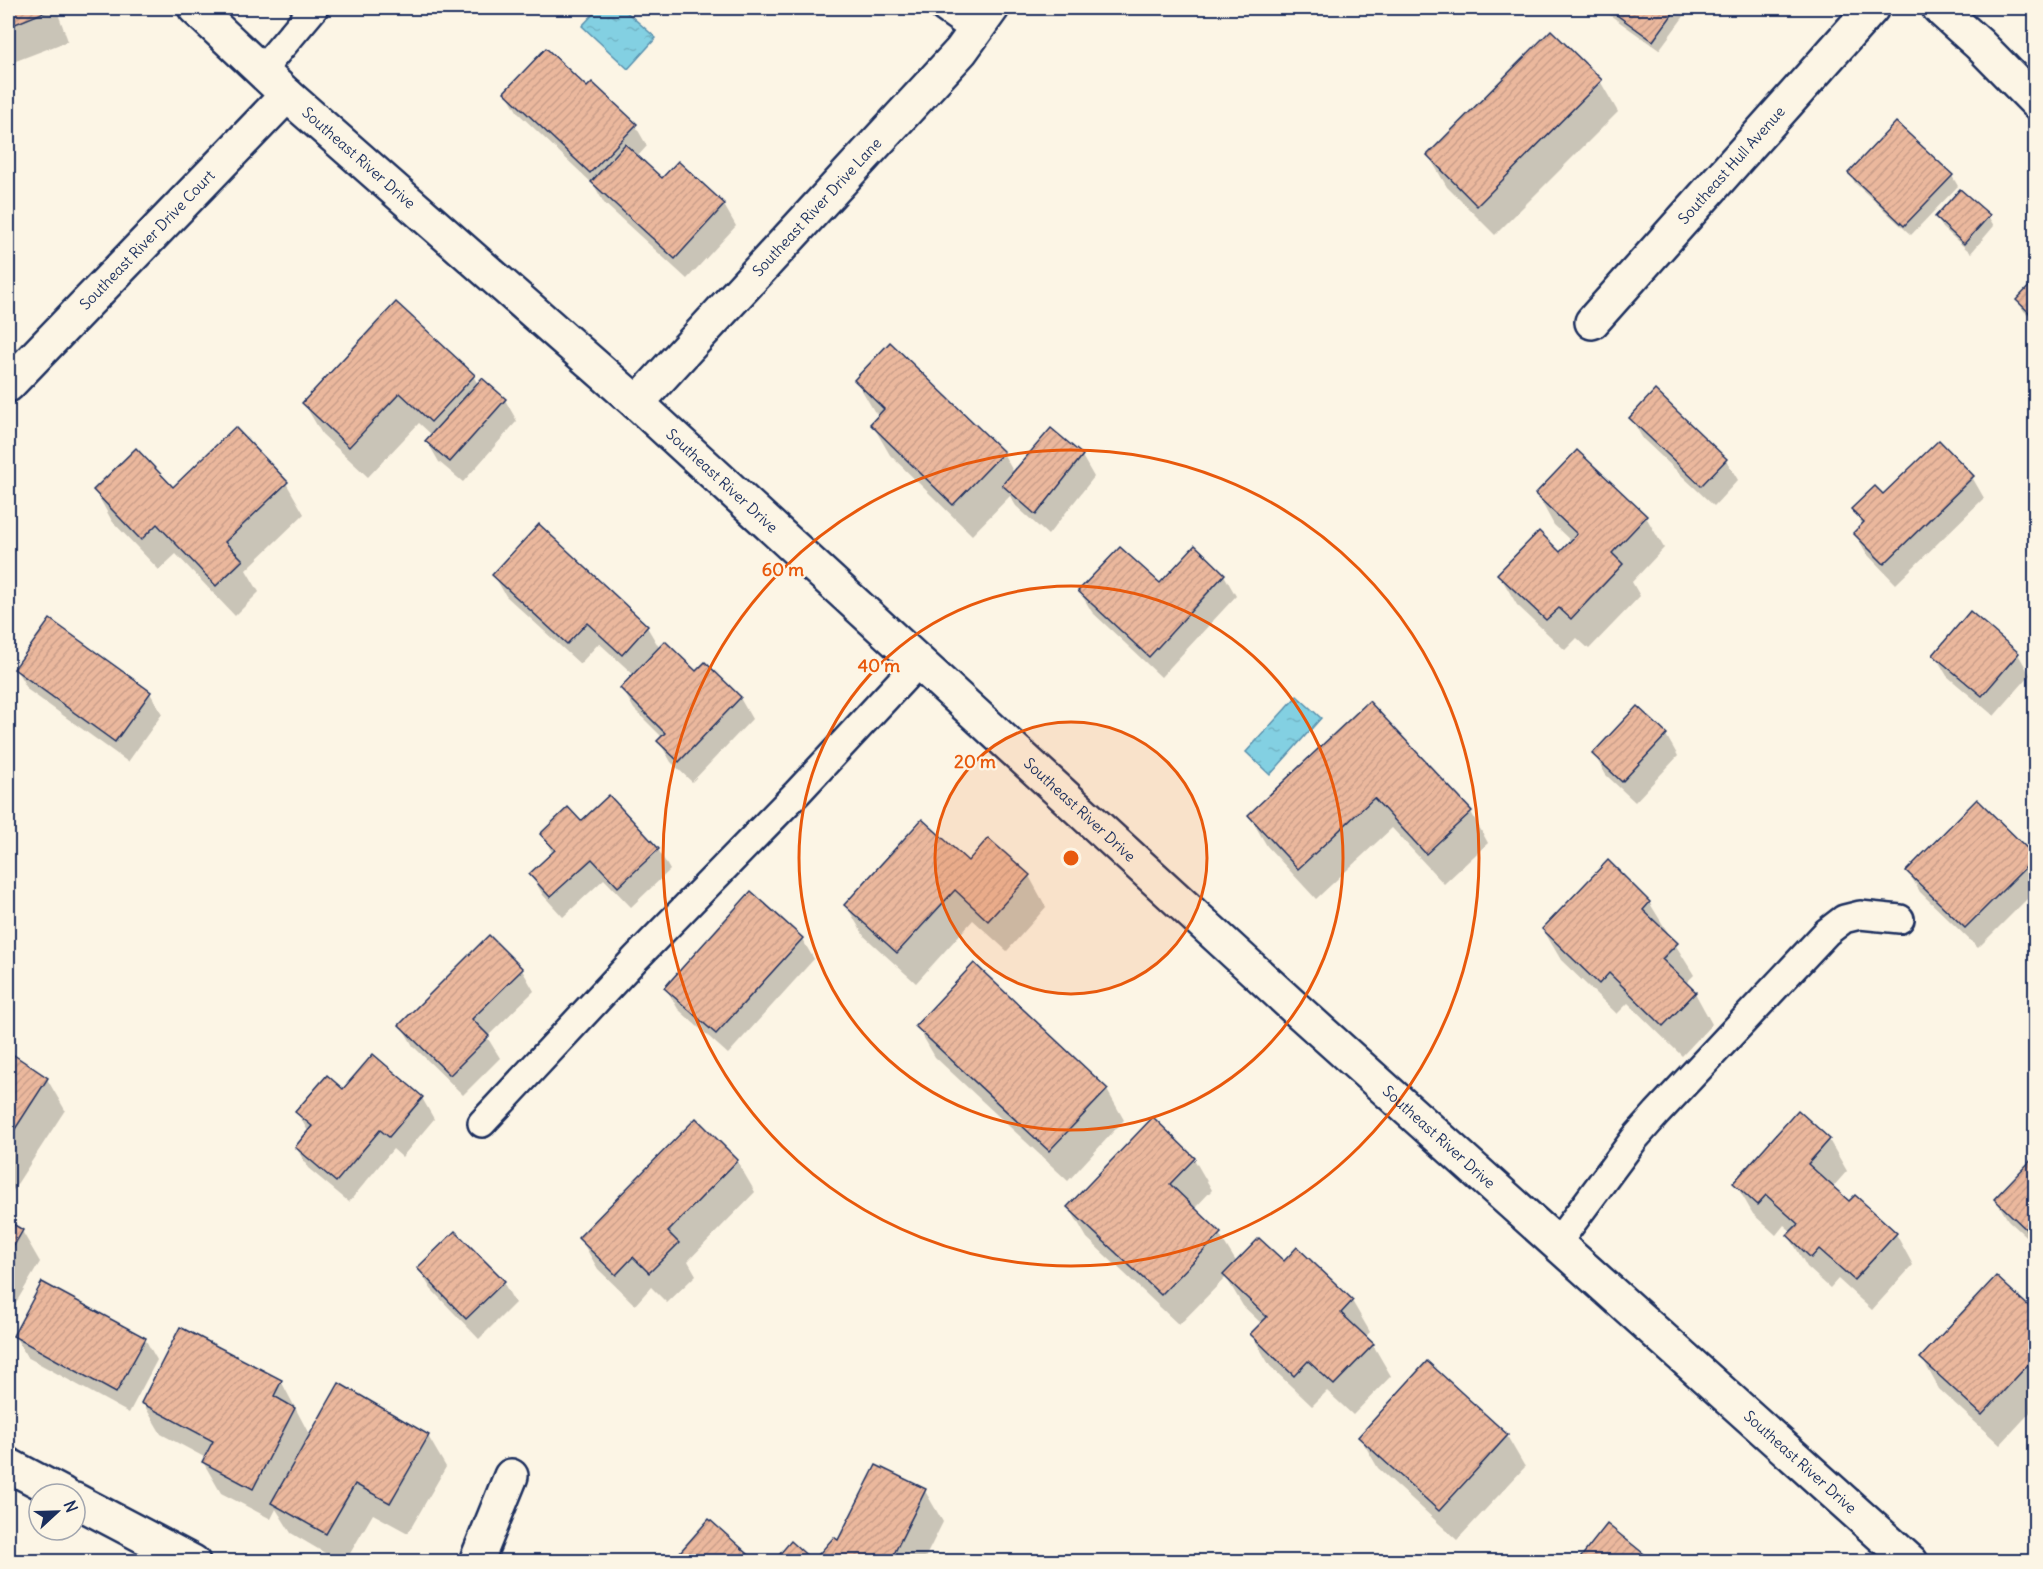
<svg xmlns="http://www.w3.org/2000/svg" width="2043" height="1569" font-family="Delius,sans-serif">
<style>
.water{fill:url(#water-ripples);stroke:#5990ad;stroke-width:1.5}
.shadow{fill:#0003}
.building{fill:url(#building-hatch);stroke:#1b2f5e;stroke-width:1.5}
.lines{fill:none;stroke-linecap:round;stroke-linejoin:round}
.service-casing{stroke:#1b2f5e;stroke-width:32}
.minor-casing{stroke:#1b2f5e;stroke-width:38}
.service{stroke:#fcf5e5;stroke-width:27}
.minor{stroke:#fcf5e5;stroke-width:33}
.ring{fill:none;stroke:#e8590c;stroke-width:3}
.labels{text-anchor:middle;stroke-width:4.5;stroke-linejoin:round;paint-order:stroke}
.street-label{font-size:15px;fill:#1b2f5e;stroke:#fcf5e5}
.centre{fill:#e8590c;stroke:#fcf5e5;stroke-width:3}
.ring-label{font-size:18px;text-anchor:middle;font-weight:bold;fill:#e8590c;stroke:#fcf5e5;stroke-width:4.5;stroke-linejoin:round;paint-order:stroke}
</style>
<defs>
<pattern id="water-ripples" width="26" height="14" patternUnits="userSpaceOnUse" patternTransform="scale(1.5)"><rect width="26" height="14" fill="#83d0e2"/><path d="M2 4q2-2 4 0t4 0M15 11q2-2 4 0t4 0" fill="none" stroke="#71b3c4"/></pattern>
<pattern id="building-hatch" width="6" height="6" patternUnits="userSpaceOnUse" patternTransform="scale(1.5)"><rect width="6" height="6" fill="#ebb89d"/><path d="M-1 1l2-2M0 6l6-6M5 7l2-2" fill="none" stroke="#c99e8a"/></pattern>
</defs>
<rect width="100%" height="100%" fill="#fcf5e5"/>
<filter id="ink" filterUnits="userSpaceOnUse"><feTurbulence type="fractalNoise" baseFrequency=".0167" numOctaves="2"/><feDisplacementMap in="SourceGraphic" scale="12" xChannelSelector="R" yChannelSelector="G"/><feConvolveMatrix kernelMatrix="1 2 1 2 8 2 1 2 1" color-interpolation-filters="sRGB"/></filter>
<g filter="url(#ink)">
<g class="water">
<path d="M 599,8 L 622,8 L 656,38 L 628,69 L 582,26 Z"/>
<path d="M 1297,696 L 1321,718 L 1270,775 L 1246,752 Z"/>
</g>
<g class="shadow">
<path d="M 8,8 L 56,8 L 68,41 L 8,64 Z"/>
<path d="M 1600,8 L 1690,8 L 1659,50 Z"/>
<path d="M 1600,81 L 1618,112 L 1495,235 L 1447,187 L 1429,156 Z"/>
<path d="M 587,89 L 635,125 L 647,146 L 637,157 L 662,180 L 724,205 L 736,226 L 687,279 L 604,203 L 594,185 L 518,113 L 506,92 Z"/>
<path d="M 1850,173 L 1952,176 L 1958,186 L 1911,235 L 1855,183 Z"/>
<path d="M 1988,216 L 1994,226 L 1971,253 L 1943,228 L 1937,218 Z"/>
<path d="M 2036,282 L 2036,322 L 2024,311 L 2018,301 Z"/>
<path d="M 890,344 L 1003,453 L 1014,473 L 1082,456 L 1094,477 L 1048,535 L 1016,506 L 1010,496 L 972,535 L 890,455 L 872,424 L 879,416 L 874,411 L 856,380 Z"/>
<path d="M 473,376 L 478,384 L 482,380 L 505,400 L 517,421 L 463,482 L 439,462 L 427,441 L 432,435 L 419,423 L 368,477 L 322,434 L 304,403 Z"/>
<path d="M 1631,418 L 1726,460 L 1738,480 L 1714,506 L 1643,439 Z"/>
<path d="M 1972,477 L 1984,498 L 1896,584 L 1867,554 L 1855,533 L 1863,525 L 1853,509 L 1883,496 Z"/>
<path d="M 286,483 L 304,514 L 246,570 L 259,592 L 235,616 L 176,554 L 159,570 L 112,521 L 95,490 L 173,489 Z"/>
<path d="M 1537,494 L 1646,517 L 1664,548 L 1632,582 L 1640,596 L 1589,649 L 1577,638 L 1565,650 L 1517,605 L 1499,574 L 1560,554 L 1572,542 L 1554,525 Z"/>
<path d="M 1195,547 L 1224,575 L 1236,596 L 1161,677 L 1092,612 L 1080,592 L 1160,585 Z"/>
<path d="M 494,575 L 647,627 L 660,649 L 696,673 L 705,664 L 740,698 L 752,719 L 692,782 L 671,762 L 659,741 L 663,738 L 634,709 L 622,688 L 634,675 L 599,643 L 580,664 L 506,596 Z"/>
<path d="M 2018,654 L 2030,675 L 1994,716 L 1947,676 L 1935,655 Z"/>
<path d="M 16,669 L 150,693 L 162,714 L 128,762 L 28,690 Z"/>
<path d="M 1369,703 L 1471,812 L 1488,843 L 1444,884 L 1392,828 L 1316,899 L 1267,846 L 1249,815 Z"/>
<path d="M 1666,735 L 1678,756 L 1635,802 L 1606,775 L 1594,754 Z"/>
<path d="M 581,823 L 658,849 L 670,870 L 631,907 L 604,879 L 563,917 L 543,895 L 531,874 L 553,854 L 542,834 Z"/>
<path d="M 2035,858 L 2036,890 L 1978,948 L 1920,892 L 1908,871 Z"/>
<path d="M 968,863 L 1029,876 L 1046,907 L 1007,951 L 973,920 L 916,983 L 864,936 L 846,905 Z"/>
<path d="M 1649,902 L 1694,975 L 1685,984 L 1695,993 L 1712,1024 L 1682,1056 L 1628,1003 L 1617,1014 L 1561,960 L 1543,929 Z"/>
<path d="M 802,939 L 814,959 L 728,1054 L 678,1009 L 666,988 Z"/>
<path d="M 522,970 L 534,991 L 487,1037 L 500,1058 L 463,1095 L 413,1046 L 401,1025 Z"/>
<path d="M 917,1026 L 1107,1090 L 1124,1120 L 1068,1181 L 935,1057 Z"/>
<path d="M 8,1053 L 47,1079 L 65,1110 L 8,1198 Z"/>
<path d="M 343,1092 L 422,1098 L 434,1119 L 402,1157 L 393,1149 L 349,1202 L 308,1168 L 296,1147 L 309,1133 L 297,1112 Z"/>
<path d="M 696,1120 L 737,1161 L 755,1192 L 688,1261 L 696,1275 L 667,1303 L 651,1287 L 635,1305 L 598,1269 L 580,1238 Z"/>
<path d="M 1829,1140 L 1847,1171 L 1832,1188 L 1849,1203 L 1896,1234 L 1913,1265 L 1872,1310 L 1838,1279 L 1830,1288 L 1807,1267 L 1789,1236 L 1792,1232 L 1784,1225 L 1776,1235 L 1753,1214 L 1735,1183 Z"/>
<path d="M 2036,1158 L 2036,1246 L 2008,1220 L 1996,1200 Z"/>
<path d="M 1194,1159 L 1212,1190 L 1194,1209 L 1219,1234 L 1237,1263 L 1284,1263 L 1352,1301 L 1370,1332 L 1365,1337 L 1373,1345 L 1391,1376 L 1353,1415 L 1327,1391 L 1312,1406 L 1270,1366 L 1252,1335 L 1262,1324 L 1243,1306 L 1226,1277 L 1179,1325 L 1087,1238 L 1069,1207 Z"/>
<path d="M 8,1223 L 22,1231 L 40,1262 L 8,1316 Z"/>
<path d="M 419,1269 L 503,1282 L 515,1303 L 479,1339 L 431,1289 Z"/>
<path d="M 2036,1315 L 2036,1406 L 2000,1445 L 1939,1389 L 1922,1358 Z"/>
<path d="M 15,1336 L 145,1339 L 157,1360 L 129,1413 L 27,1357 Z"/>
<path d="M 1428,1363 L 1507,1436 L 1525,1467 L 1457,1540 L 1378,1468 L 1360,1437 Z"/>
<path d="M 281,1381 L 310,1436 L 428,1436 L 446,1467 L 408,1533 L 373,1514 L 345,1562 L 340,1562 L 291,1533 L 276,1509 L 271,1519 L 221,1493 L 203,1462 L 206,1458 L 161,1434 L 143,1403 Z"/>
<path d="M 876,1467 L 925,1491 L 943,1522 L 923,1562 L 814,1562 L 838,1543 Z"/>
</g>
<g class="building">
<path d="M 8,8 L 51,8 L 52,9 L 8,27 Z"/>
<path d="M 1607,8 L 1677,8 L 1653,41 Z"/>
<path d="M 1551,30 L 1602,80 L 1477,206 L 1427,155 Z"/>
<path d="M 546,48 L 587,87 L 592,82 L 637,124 L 590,173 L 504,92 Z"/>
<path d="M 1896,122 L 1953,175 L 1904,226 L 1848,173 Z"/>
<path d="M 625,144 L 662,178 L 678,161 L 725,204 L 675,259 L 591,182 Z"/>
<path d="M 1960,189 L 1990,215 L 1964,244 L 1935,217 Z"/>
<path d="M 2036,279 L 2036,319 L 2016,300 Z"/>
<path d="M 396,302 L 475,375 L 431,422 L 400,393 L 349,447 L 302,403 Z"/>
<path d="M 890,342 L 1004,452 L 953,505 L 870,424 L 884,409 L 854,380 Z"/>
<path d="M 482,378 L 506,399 L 450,462 L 425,441 Z"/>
<path d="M 1655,390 L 1727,459 L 1701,486 L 1629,418 Z"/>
<path d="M 235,427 L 288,482 L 225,542 L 243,560 L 216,586 L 157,524 L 141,540 L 93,490 L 136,448 L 173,487 Z"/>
<path d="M 1051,428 L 1083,455 L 1036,515 L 1002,485 Z"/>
<path d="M 1939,440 L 1974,476 L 1884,564 L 1853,533 L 1864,522 L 1851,509 L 1875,486 L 1883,494 Z"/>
<path d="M 1577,450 L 1647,516 L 1612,553 L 1623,564 L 1571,619 L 1559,608 L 1546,620 L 1497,574 L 1539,531 L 1560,552 L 1577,534 L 1535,494 Z"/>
<path d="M 539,524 L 648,626 L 622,655 L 587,623 L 567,644 L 492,575 Z"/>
<path d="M 1195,545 L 1225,574 L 1149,657 L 1078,591 L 1120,547 L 1160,583 Z"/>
<path d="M 1970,611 L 2019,653 L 1982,696 L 1933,655 Z"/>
<path d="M 50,619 L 151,692 L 115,742 L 14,669 Z"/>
<path d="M 665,641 L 696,671 L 705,662 L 741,697 L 679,762 L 657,741 L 665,733 L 620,688 Z"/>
<path d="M 1369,701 L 1472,811 L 1426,854 L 1374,798 L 1298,869 L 1248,815 Z"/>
<path d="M 1637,706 L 1667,734 L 1622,782 L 1592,754 Z"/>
<path d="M 609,795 L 659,849 L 618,887 L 592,859 L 550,897 L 529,874 L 555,850 L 540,834 L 568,807 L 581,821 Z"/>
<path d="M 1977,799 L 2036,857 L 1965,928 L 1906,871 Z"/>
<path d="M 922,819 L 968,861 L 988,838 L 1030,875 L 988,921 L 955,890 L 897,953 L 844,905 Z"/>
<path d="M 1608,860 L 1650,902 L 1643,910 L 1678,943 L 1662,959 L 1696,992 L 1663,1026 L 1609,973 L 1599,984 L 1542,929 Z"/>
<path d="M 751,891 L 803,938 L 716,1034 L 664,988 Z"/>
<path d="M 489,935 L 523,969 L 472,1019 L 489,1036 L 450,1075 L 399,1025 Z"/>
<path d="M 974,963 L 1108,1089 L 1049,1151 L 915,1026 Z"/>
<path d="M 8,1051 L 48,1078 L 8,1140 Z"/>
<path d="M 373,1054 L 423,1097 L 389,1137 L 380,1130 L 336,1182 L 295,1147 L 312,1126 L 295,1112 L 327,1075 L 343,1089 Z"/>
<path d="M 1798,1110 L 1830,1139 L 1808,1164 L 1849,1201 L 1855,1195 L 1897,1233 L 1854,1280 L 1819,1249 L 1811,1258 L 1787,1235 L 1798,1224 L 1766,1195 L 1757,1205 L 1733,1183 Z"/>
<path d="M 1153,1117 L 1195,1158 L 1170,1184 L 1221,1233 L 1161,1295 L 1067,1207 Z"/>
<path d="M 696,1118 L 738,1160 L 668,1232 L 679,1243 L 649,1273 L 633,1257 L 616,1275 L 578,1238 Z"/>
<path d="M 2036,1155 L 2036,1227 L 2030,1233 L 1994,1199 Z"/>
<path d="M 8,1221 L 23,1230 L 8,1256 Z"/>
<path d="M 455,1231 L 505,1281 L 466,1319 L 417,1268 Z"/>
<path d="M 1259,1238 L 1284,1261 L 1297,1247 L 1353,1300 L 1341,1313 L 1374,1344 L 1334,1385 L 1308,1361 L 1294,1376 L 1250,1334 L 1267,1317 L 1223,1275 Z"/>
<path d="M 1996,1276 L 2036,1313 L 2036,1356 L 1982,1415 L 1920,1358 Z"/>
<path d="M 42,1282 L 146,1338 L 116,1393 L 13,1336 Z"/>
<path d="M 180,1327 L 282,1380 L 274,1396 L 295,1408 L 253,1489 L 202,1462 L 213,1441 L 141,1403 Z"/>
<path d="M 1427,1361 L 1508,1435 L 1439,1511 L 1358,1437 Z"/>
<path d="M 339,1383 L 429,1435 L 390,1503 L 355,1484 L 326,1534 L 271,1503 Z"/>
<path d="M 876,1465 L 926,1489 L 890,1562 L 773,1562 L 791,1541 L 813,1561 L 834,1537 L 838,1540 Z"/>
<path d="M 709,1519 L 757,1562 L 690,1562 L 680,1552 Z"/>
<path d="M 1607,1524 L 1654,1562 L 1577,1562 Z"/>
</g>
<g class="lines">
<g class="service-casing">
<g id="service">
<path d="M 944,8 L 975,30"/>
<path d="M 261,71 L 314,8"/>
<path d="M 482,1123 L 636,958 L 797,793 L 919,662"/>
<path d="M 1557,1243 L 1635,1138 L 1657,1113 L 1827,932 L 1844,919 L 1860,915 L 1900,919"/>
</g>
</g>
<g class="minor-casing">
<g id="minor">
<path id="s1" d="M 195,8 L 287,95 L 637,403 L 1295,1008 L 1911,1562"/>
<path d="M 1939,8 L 1979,44 L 2036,102"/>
<path id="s2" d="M 1592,322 L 1872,8"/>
<path id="s3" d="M 8,385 L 287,95"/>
<path id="s4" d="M 637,403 L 961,51 L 992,8"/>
<path d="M 8,1465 L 63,1494"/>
<path d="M 75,1500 L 193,1562"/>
<path d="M 476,1562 L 511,1476"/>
</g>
</g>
<use href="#service" class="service"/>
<use href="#minor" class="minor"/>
</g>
</g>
<circle cx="1071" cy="858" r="136" fill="#e8590c" fill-opacity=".12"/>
<g class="ring">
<circle cx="1071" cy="858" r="136"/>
<circle cx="1071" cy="858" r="272"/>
<circle cx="1071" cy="858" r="408"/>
</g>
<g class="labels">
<g class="street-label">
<text dy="5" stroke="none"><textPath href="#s1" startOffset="222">Southeast River Drive</textPath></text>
<text dy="5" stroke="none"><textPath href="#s2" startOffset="210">Southeast Hull Avenue</textPath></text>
<text dy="5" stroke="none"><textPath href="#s4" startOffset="266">Southeast River Drive Lane</textPath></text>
<text dy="5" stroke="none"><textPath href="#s3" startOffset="201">Southeast River Drive Court</textPath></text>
<text dy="5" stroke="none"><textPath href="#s1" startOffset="708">Southeast River Drive</textPath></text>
<text dy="5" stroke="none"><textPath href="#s1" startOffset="1194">Southeast River Drive</textPath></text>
<text dy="5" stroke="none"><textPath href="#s1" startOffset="1680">Southeast River Drive</textPath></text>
<text dy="5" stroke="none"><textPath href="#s1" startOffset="2166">Southeast River Drive</textPath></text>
</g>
</g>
<circle cx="1071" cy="858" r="9" class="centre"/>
<g class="ring-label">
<text x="783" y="576">60 m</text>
<text x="879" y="672">40 m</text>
<text x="975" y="768">20 m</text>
</g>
<rect width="2043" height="1569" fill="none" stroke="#fcf5e5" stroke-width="30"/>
<rect x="15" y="15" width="2013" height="1539" fill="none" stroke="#1b2f5e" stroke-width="2" filter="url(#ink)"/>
<g transform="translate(57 1512) rotate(68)"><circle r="28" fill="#fcf5e5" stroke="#a2a6af" stroke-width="1.5"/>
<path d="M0-4.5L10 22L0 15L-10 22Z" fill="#1b2f5e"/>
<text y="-9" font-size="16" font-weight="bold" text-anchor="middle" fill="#1b2f5e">N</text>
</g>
</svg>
